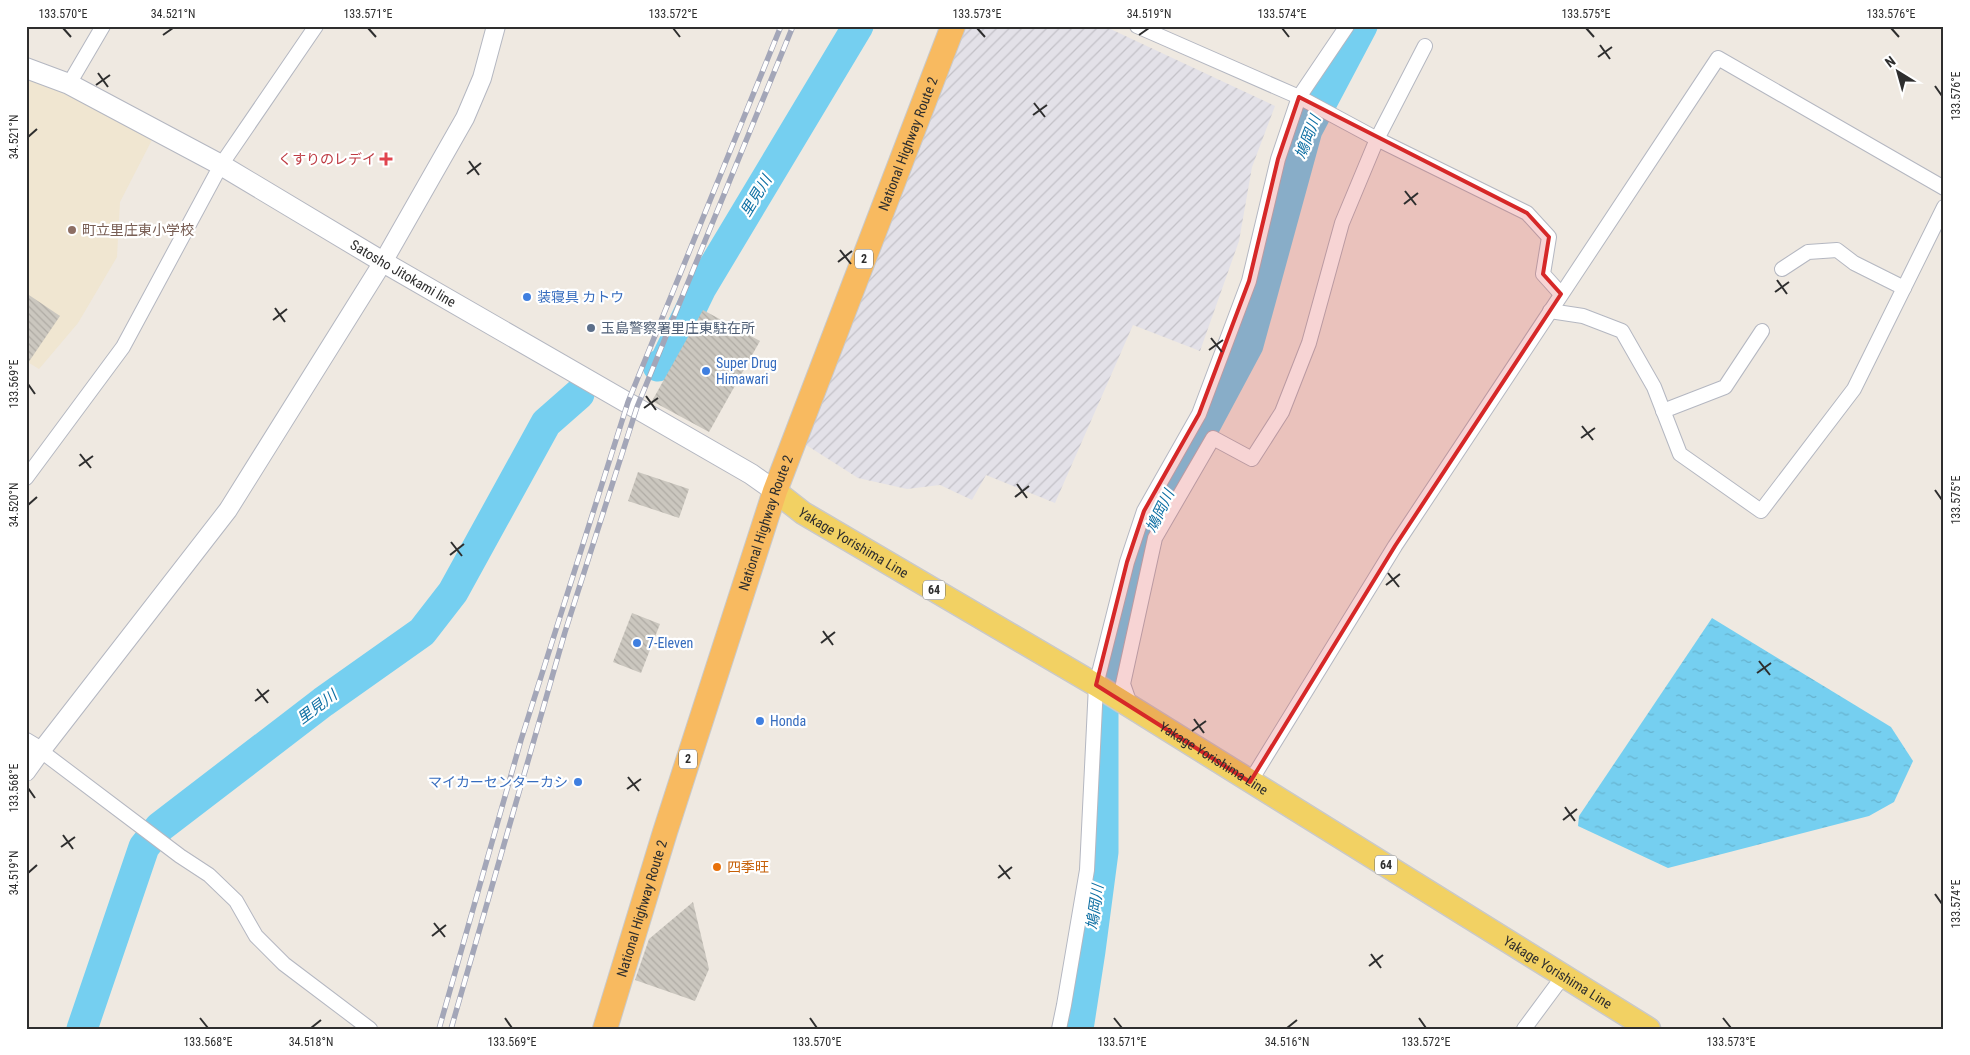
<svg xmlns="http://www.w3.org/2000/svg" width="1970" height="1055" font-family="'Roboto Condensed','Noto Sans JP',sans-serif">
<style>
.industrial{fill:url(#industrial-furrows)}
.education{fill:#f0e6d1}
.water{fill:url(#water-ripples)}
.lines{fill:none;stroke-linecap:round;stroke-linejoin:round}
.river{stroke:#75cff0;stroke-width:31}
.building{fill:url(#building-back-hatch)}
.minor-casing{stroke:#b4b7c1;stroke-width:16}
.tertiary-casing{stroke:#b4b7c1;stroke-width:20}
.secondary-casing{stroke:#b4b7c1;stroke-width:22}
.primary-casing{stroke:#c9c9c9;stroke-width:25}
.trunk-casing{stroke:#c9c9c9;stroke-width:26}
.minor{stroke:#fff;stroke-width:14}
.tertiary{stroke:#fff;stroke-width:18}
.secondary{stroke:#fff;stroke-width:20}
.primary{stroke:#f2d163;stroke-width:22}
.trunk{stroke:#f8ba60;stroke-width:24}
.rail-casing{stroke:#a3a6b8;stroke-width:5.5}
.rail{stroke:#fff;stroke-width:4;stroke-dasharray:11;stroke-linecap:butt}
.marked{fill:#d62828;fill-opacity:0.2;stroke:#d62828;stroke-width:4;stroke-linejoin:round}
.ticks{fill:none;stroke:#2e2e2e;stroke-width:2}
.health-dot{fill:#e0444e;stroke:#fff;stroke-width:2}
.education-dot{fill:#8d6e63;stroke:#fff;stroke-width:2}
.shop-dot{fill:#3f7fe0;stroke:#fff;stroke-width:2}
.service-dot{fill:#5c6f8a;stroke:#fff;stroke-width:2}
.food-dot{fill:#e8710a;stroke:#fff;stroke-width:2}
.labels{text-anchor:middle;stroke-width:4.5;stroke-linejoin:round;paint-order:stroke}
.shield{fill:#fff;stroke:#6d6d6d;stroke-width:1}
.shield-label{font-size:12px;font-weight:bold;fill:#2e2e2e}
.street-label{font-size:14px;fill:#2e2e2e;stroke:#fff}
.health-label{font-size:14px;fill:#be3a42;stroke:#fff;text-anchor:end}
.education-label{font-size:14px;fill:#785e54;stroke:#fff;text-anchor:start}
.shop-label{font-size:14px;fill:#366cbe;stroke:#fff;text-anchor:start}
.service-label{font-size:14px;fill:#4e5e75;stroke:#fff;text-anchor:start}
.food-label{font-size:14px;fill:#c56008;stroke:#fff;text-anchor:start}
.water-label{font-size:15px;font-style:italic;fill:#0d6fa3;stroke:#fff}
.neatline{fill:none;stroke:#2e2e2e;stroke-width:2}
.ticks-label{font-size:12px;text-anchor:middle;fill:#2e2e2e}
</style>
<defs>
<pattern id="industrial-furrows" width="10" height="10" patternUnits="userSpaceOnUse" patternTransform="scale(1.25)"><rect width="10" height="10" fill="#e3e1e8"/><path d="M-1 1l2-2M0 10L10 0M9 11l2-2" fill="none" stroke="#c3c1c7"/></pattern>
<pattern id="water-ripples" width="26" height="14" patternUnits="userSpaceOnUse" patternTransform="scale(1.25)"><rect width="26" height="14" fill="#75cff0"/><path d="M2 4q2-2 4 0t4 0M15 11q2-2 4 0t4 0" fill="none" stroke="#66b2ce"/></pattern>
<pattern id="building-back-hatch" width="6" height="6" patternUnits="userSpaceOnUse" patternTransform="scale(1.25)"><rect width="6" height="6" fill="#cbc7bf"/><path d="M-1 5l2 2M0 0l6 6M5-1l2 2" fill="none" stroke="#afaba4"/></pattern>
</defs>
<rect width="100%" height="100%" fill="#efe9e1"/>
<path class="industrial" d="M 966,26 L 1104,26 L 1275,106 L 1252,167 L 1239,241 L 1200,351 L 1133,325 L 1055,503 L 986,475 L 972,500 L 940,485 L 907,489 L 858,478 L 803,443 Z"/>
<path class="education" d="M 26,76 L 48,84 L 153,138 L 120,202 L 117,257 L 78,323 L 39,369 L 26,361 Z"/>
<path class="water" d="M 1712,618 L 1891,727 L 1913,761 L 1894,802 L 1869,816 L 1668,868 L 1578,826 L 1579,816 Z"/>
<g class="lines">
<g class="river">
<path d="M 658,366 L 665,362 L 701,288 L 858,26"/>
<path d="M 82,1029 L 144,847 L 160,827 L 323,702 L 422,632 L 453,592 L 546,423 L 579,394"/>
<path d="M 1078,1029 L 1090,951 L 1103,852 L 1103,712 L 1149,530 L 1248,345 L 1307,130 L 1362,26"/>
</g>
</g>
<g class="building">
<path d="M 26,293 L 60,316 L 26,366 Z"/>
<path d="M 703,310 L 760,341 L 709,432 L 652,401 Z"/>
<path d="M 638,472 L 689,489 L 679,518 L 628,501 Z"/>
<path d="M 632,613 L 660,624 L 641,673 L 613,662 Z"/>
<path d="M 693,902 L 709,969 L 695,1001 L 635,980 L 649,939 Z"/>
</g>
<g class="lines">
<g class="minor-casing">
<g id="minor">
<path d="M 1137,26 L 1299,97 L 1377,139 L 1527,213 L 1549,237 L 1543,274 L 1561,294"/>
<path d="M 69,84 L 103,26"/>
<path d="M 1782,269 L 1808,252 L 1837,250 L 1854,263 L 1904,288"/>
<path d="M 1550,311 L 1583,316 L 1622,331 L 1654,387 L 1680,454 L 1761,511 L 1854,389 L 1944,207"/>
<path d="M 1663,411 L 1725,387 L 1762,331"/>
<path d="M 26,478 L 123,347 L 221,165 L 316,26"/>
<path d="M 1131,707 L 1123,684 L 1155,538 L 1213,438 L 1252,459 L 1282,412 L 1309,343 L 1342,223 L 1377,139 L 1425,46"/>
<path d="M 41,751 L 180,856 L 209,875 L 236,901 L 256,936 L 284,964 L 370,1029"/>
<path d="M 1250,782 L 1395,546 L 1718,58 L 1944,188"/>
<path d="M 1059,1029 L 1064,1005 L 1087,870 L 1096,685 L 1127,562 L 1144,511 L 1199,414 L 1249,281 L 1278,159 L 1299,97 L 1347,26"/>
<path d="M 1524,1029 L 1564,975"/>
</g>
</g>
<g class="tertiary-casing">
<g id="tertiary">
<path d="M 26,742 L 41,751"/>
<path d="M 26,772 L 41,751 L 228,510 L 383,262 L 465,118 L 482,78 L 496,26"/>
</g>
</g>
<g class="secondary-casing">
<g id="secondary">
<path id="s1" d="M 26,68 L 69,84 L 221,165 L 383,262 L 751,474 L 775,491"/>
</g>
</g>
<g class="primary-casing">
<g id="primary">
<path id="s2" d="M 775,491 L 803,513 L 1096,685 L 1649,1029"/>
</g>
</g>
<g class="trunk-casing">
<g id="trunk">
<path id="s3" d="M 605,1029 L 665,832 L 775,491 L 953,26"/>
</g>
</g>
<use href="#minor" class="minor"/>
<use href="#tertiary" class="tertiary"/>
<use href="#secondary" class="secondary"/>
<use href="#primary" class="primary"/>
<use href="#trunk" class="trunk"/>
<g class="rail-casing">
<g id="rail">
<path d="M 439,1029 L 521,740 L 628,402 L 781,26"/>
<path d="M 451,1029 L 565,632 L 637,407 L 793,26"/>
</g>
</g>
<use href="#rail" class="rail"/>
</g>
<path class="marked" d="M 1299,97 L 1527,213 L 1549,237 L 1543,274 L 1561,294 L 1395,546 L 1250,782 L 1096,685 L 1127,562 L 1144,511 L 1199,414 L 1249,281 L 1278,159 Z"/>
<path class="ticks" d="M 63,28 L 71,37M 368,28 L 376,37M 673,28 L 680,37M 977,28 L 985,37M 1282,28 L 1289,37M 1586,28 L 1594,37M 1891,28 L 1899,37M 163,35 L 173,28M 1139,35 L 1149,28M 1600,45 L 1610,59M 1598,57 L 1612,47M 98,73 L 108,87M 96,85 L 110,75M 1935,86 L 1942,96M 1034,103 L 1045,117M 1033,115 L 1047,105M 28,137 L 37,129M 469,161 L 479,175M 467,174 L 481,163M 1405,191 L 1416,205M 1404,204 L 1418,193M 840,250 L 851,264M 838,262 L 852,251M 1777,280 L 1787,294M 1775,292 L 1789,282M 275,308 L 285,322M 273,320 L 287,309M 1211,338 L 1222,352M 1209,350 L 1223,340M 28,384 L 35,394M 646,396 L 656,410M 644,408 L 658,398M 1582,426 L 1593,440M 1581,438 L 1595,428M 80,454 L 91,468M 79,466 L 93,456M 1017,484 L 1027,498M 1935,490 L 1942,500M 1015,497 L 1029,486M 28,505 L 37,497M 451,542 L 462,556M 450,555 L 464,544M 1388,573 L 1399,587M 1386,585 L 1400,574M 823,631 L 833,645M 821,643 L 835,632M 1759,661 L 1770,675M 1757,673 L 1771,663M 257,689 L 268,703M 255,701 L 269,690M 1194,719 L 1204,733M 1192,731 L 1206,721M 628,777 L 639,791M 28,788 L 35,798M 627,789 L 641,779M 1565,807 L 1575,821M 1563,820 L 1577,809M 63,835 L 73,849M 61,847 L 75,837M 999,865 L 1010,879M 28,873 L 37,865M 998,878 L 1012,867M 1935,894 L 1942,904M 434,923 L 445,937M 432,936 L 446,925M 1371,954 L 1381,968M 1369,966 L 1383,955M 200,1018 L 208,1028M 505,1018 L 512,1028M 810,1018 L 817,1028M 1114,1018 L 1122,1028M 1419,1018 L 1426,1028M 1723,1018 L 1731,1028M 311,1028 L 321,1020M 1287,1028 L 1297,1020"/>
<path class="health-dot" d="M383.5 151.5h5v5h5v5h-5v5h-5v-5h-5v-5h5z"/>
<circle class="education-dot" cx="72" cy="230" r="5"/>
<g class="shop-dot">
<circle cx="527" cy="297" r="5"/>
<circle cx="706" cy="371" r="5"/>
<circle cx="637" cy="643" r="5"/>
<circle cx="760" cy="721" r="5"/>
<circle cx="578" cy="782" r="5"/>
</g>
<circle class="service-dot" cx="591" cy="328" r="5"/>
<circle class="food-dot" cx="717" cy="867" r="5"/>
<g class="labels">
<g class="shield">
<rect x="855" y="249.5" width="18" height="19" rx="4"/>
<rect x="923" y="580.5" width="22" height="19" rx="4"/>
<rect x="679" y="749.5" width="18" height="19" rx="4"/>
<rect x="1375" y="855.5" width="22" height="19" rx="4"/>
</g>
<g class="shield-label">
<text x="864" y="263">2</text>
<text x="934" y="594">64</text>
<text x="688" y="763">2</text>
<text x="1386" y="869">64</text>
</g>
<g class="street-label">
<text dy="5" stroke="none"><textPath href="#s3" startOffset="936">National Highway Route 2</textPath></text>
<text dy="5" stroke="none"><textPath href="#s1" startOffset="430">Satosho Jitokami line</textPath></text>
<text dy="5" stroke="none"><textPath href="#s3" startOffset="531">National Highway Route 2</textPath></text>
<text dy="5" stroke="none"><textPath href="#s2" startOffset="94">Yakage Yorishima Line</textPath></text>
<text dy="5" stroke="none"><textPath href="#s2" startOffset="514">Yakage Yorishima Line</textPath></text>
<text dy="5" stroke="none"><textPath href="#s3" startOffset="126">National Highway Route 2</textPath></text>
<text dy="5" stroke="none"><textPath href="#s2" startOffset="919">Yakage Yorishima Line</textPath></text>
</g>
<g class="health-label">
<text x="376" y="164">くすりのレデイ</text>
</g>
<g class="education-label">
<text x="82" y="235">町立里庄東小学校</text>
</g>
<g class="shop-label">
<text x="537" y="302">装寝具 カトウ</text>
<text x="716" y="368">Super Drug<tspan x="716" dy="16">Himawari</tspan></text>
<text x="647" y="648">7-Eleven</text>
<text x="770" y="726">Honda</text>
<text x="568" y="787" text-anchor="end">マイカーセンターカシ</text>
</g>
<g class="service-label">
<text x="601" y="333">玉島警察署里庄東駐在所</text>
</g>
<g class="food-label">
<text x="727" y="872">四季旺</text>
</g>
<g class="water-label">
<text transform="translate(1308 137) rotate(-69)" y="5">鳩岡川</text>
<text transform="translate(756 196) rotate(-59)" y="5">里見川</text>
<text transform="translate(1160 511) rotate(-64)" y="5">鳩岡川</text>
<text transform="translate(317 707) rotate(-37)" y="5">里見川</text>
<text transform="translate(1095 907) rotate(-82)" y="5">鳩岡川</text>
</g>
</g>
<rect width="1970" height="1055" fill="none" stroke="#ffffff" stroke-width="55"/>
<g transform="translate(1898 72) rotate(323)" stroke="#ffffff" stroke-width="4" paint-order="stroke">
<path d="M0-4L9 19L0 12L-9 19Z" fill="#2e2e2e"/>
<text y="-8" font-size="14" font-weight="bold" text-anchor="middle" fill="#2e2e2e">N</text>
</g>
<rect x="28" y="28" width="1914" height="1000" class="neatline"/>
<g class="ticks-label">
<text x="63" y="18">133.570°E</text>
<text x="173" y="18">34.521°N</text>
<text x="368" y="18">133.571°E</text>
<text x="673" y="18">133.572°E</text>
<text x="977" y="18">133.573°E</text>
<text x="1149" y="18">34.519°N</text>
<text x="1282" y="18">133.574°E</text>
<text x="1586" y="18">133.575°E</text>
<text x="1891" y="18">133.576°E</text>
<text transform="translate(1956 96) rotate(-90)" y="4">133.576°E</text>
<text transform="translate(14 137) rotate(-90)" y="4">34.521°N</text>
<text transform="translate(14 384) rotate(-90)" y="4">133.569°E</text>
<text transform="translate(1956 500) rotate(-90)" y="4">133.575°E</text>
<text transform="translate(14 505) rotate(-90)" y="4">34.520°N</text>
<text transform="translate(14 788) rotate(-90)" y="4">133.568°E</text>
<text transform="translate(14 873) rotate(-90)" y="4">34.519°N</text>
<text transform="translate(1956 904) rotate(-90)" y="4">133.574°E</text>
<text x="208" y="1046">133.568°E</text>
<text x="311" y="1046">34.518°N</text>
<text x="512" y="1046">133.569°E</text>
<text x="817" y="1046">133.570°E</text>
<text x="1122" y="1046">133.571°E</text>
<text x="1287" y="1046">34.516°N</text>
<text x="1426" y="1046">133.572°E</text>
<text x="1731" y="1046">133.573°E</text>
</g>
</svg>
